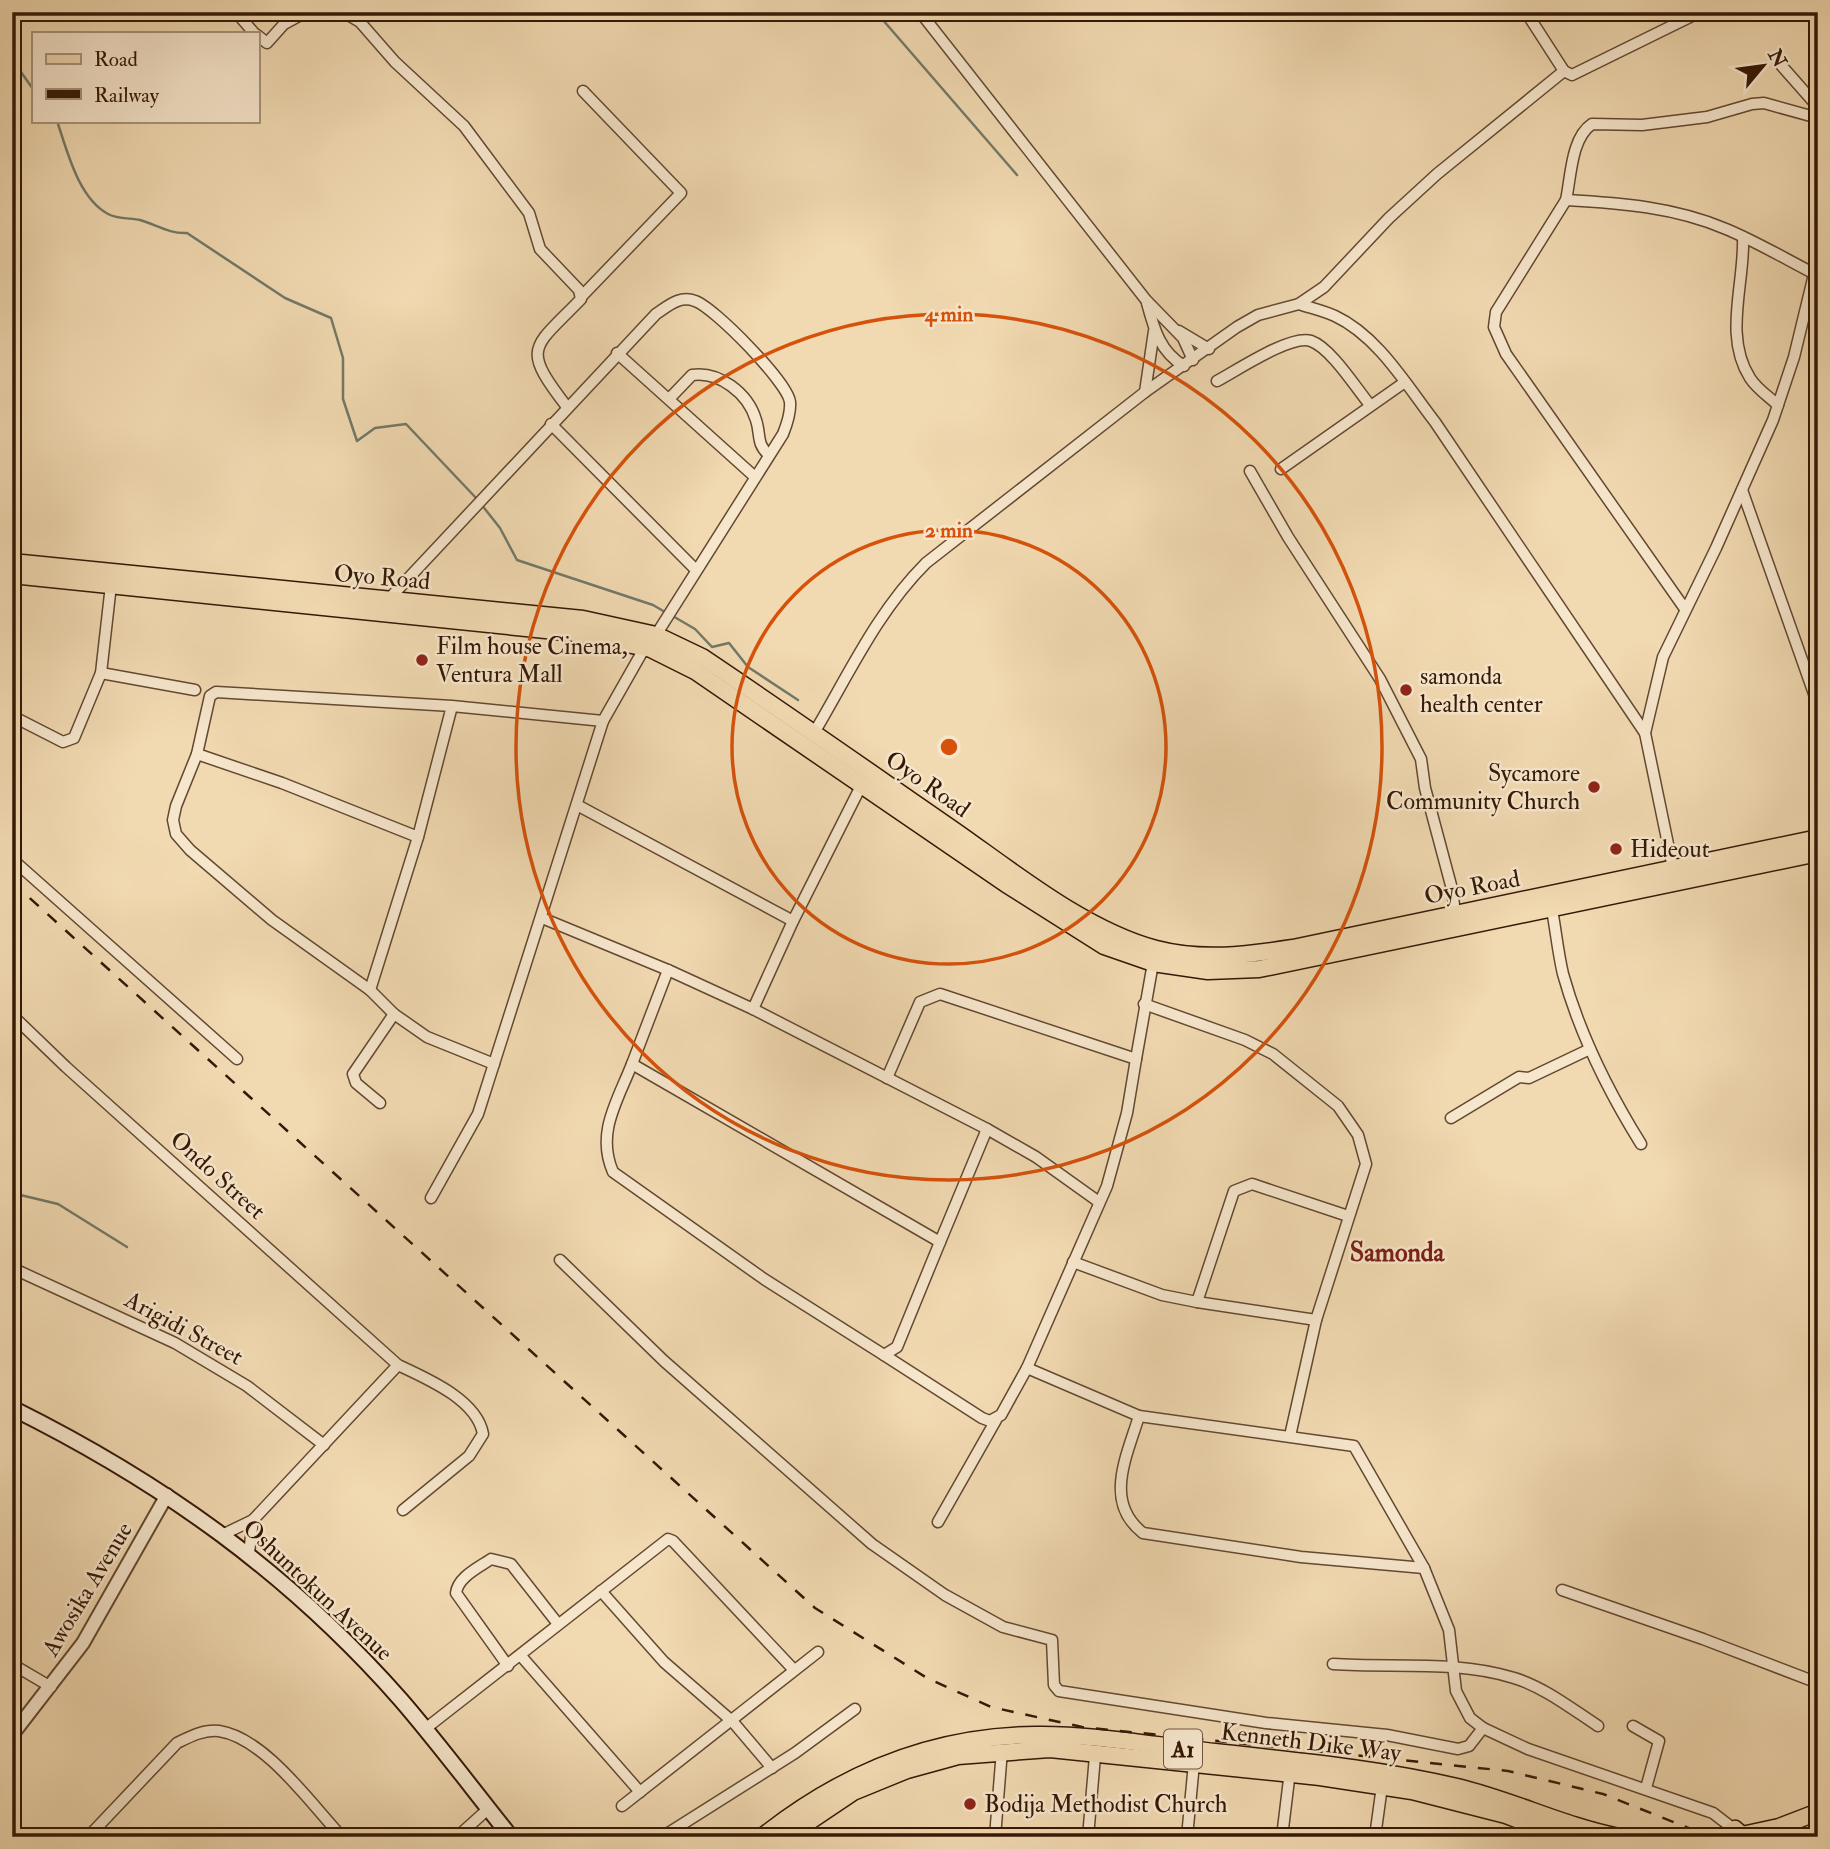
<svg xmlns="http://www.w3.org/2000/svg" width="1830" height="1849" font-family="'IM FELL Double Pica',serif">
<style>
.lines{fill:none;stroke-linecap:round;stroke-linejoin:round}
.stream{stroke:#727968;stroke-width:2.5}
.minor-casing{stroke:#634831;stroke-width:13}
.tertiary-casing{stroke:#634831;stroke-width:16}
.secondary-casing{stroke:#341806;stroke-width:18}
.primary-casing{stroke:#341806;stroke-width:19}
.trunk-casing{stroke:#341806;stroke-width:19}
.minor{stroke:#f6e6cc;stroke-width:10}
.tertiary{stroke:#f6e6cc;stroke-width:12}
.secondary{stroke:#f6e6cc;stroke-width:14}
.primary{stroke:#f1d9b1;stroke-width:16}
.trunk{stroke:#f1d9b1;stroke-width:16}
.rail{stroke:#341806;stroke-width:2.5;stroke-dasharray:12 12;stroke-linecap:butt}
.ring{fill:none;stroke:#d6520b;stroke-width:3.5}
.poi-dot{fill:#8f2418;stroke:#f6e6cc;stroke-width:2.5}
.labels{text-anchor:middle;stroke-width:5;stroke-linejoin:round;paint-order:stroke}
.shield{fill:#f6e6cc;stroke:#6e5641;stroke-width:2}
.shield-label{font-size:23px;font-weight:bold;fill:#341806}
.street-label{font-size:24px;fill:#341806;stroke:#f6e6cc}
.poi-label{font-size:24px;fill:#341806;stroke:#f6e6cc;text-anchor:start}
.neighbourhood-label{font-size:26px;font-weight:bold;fill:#7a1f14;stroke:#f6e6cc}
.centre{fill:#d6520b;stroke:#f6e6cc;stroke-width:3.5}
.ring-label{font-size:21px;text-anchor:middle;font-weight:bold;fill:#d6520b;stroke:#f6e6cc;stroke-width:5;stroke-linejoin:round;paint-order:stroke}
</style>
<rect width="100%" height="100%" fill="#f1d9b1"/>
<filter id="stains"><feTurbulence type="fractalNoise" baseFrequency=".00286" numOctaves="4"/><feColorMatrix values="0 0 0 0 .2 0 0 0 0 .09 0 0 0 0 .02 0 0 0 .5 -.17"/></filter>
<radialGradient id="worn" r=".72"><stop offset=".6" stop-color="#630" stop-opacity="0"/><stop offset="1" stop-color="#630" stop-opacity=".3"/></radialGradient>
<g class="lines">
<g class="stream">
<path d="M 876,12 L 1017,175"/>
<path d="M 12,55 L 16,65 L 33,89"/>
<path d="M 57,121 C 67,150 78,198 108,214 C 117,219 131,218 140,220 C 157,225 169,234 187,233 L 285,298 L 331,318 L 343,358 L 343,399 L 357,441 L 375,428 L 406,424 L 477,499"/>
<path d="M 481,504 L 500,528 L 517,560 L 653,605 L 665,612"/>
<path d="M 671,615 L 695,629 L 712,647 L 729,643 L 748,667 L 798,700"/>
<path d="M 12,1193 L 58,1204 L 127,1247"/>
</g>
<g class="minor-casing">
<g id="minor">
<path d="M 236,12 L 254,33"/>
<path d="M 343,12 L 360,22 L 395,62 L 464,126 L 529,213 L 540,249 L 579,290 L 581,299 C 533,349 520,346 567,407"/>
<path d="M 920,12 L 1146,300 L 1183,338 L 1193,360"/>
<path d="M 1526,12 L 1564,71 L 1572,75 L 1692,16"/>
<path d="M 257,35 L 267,43 L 284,24 L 306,12"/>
<path d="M 1781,65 L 1818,107"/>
<path d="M 1566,200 C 1571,177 1571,138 1592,124 L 1642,125 L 1707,117 L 1752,104 L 1764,103 L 1818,118"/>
<path d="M 1743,237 C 1745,283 1723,336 1750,378 C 1756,388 1769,397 1778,405"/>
<path d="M 582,296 L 681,193 L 583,91"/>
<path d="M 1147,303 C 1154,329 1160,352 1184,366"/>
<path d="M 1299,304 C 1311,308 1324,311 1335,316 C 1378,336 1407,386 1435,422 L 1645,733 L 1674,873"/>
<path d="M 1179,331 L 1209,349"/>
<path d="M 617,353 L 755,477"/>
<path d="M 1217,381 C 1236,371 1291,334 1311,341 C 1331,348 1356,388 1370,405"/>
<path d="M 1145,392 L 1154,331"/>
<path d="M 669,399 L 692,375 C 719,371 748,393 756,420 C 761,435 756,444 769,455"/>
<path d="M 551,424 L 695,569"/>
<path d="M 1281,469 L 1405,382"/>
<path d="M 1250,471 L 1288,537 L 1380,679 L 1421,759 L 1425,788 L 1452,889 L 1455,913"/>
<path d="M 1742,490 L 1818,705"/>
<path d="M 388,600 L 656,314 C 668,306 680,295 695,301 C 714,307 788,383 790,402 C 791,413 787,424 783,434 L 656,635"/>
<path d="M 1685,609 L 1506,354 L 1494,327 L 1496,312 L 1566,200 C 1620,203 1675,207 1726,229 C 1755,241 1784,258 1813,273"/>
<path d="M 101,673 L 195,690"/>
<path d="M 452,706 L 216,692 L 210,696 L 197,754 L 282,783 L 418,837 L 452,706 L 603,721 L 645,647"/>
<path d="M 12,716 L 63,742 L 74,738 L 101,673 L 111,585"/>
<path d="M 814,733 C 849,674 877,612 926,563 L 1145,392 L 1237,327 L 1258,315 L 1299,304 L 1324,287 L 1389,218 L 1437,174 L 1564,71"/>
<path d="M 1645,733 L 1663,657 L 1716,548 L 1773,420 L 1794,357 L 1818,258"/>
<path d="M 197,754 L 176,806 L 173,820 L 176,834 L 190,850 L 272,920 L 370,990 L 394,1014 L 427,1037 L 494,1064"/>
<path d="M 577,805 L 793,921 L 862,784"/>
<path d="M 12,859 L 237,1059"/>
<path d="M 1552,910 C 1556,931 1558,953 1563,974 C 1580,1035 1608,1091 1641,1144"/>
<path d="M 542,918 L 668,970 L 753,1009 L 793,921"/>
<path d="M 668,970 L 632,1064 L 940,1242 L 987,1129 L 753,1009"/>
<path d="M 370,990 L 418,837"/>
<path d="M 1144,1004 L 1245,1040 L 1273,1054 L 1338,1106 L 1358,1135 L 1366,1164 L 1316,1320 L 1290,1436"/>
<path d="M 12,1015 L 66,1067 L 398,1365 C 428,1379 477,1400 483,1434 L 469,1456 L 403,1510"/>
<path d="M 632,1064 C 617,1102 596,1133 613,1172 L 764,1279 L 884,1355 L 897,1347 L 940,1242"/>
<path d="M 887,1078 L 920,1002 L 940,994 L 1136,1059 L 1153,963"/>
<path d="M 380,1103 L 356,1083 L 353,1074 L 394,1014"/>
<path d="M 1451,1118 L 1519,1077 L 1529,1078 L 1590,1049"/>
<path d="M 987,1129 L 1036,1157 L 1099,1202"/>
<path d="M 431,1198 L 478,1114 L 603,721"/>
<path d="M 560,1260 L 664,1361 L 872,1544 L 945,1595 L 1003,1627 L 1052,1640 L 1054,1685 L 1059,1691 L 1266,1723 L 1387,1735 L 1458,1749 L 1469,1746 L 1483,1728"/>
<path d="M 1073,1262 L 1162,1295 L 1197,1302"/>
<path d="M 12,1268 L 175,1343 L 247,1386 L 324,1445"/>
<path d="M 1316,1320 L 1197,1302 L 1234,1191 L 1252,1184 L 1348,1216"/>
<path d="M 884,1355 L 982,1418 L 990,1421 L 1001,1415 L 1027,1368 L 1107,1186 L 1127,1113 L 1136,1059"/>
<path d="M 1027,1368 L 1139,1416 L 1354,1446 L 1424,1568 L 1449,1630 L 1456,1691 L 1470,1718 L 1483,1728 L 1528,1749 L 1713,1813 L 1735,1830"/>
<path d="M 1139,1416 C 1127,1456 1103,1502 1143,1533 L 1301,1557 L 1424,1568"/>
<path d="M 938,1522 L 996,1420"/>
<path d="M 224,1534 L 253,1520 L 398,1365"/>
<path d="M 249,1553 L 253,1520"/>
<path d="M 1562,1590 L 1703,1639 L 1818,1683"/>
<path d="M 601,1591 L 664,1662 L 733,1722 L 772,1768"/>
<path d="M 521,1656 L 640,1792"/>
<path d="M 12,1664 L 51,1687"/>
<path d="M 1333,1664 C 1392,1668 1457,1660 1514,1678 C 1544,1687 1572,1709 1598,1726"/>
<path d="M 508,1666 L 456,1593 C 458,1577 478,1568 491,1559 L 511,1564 L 558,1624"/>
<path d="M 1633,1726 L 1659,1741 L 1646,1788"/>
<path d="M 425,1729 L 668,1539 L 673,1541 L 794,1670"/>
<path d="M 622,1806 L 818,1652"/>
<path d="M 88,1837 L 177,1743 C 189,1737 204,1729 219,1731 C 265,1738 311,1804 342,1837"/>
<path d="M 457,1837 L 488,1809"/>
<path d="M 662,1837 L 795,1753 L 855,1709"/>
<path d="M 995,1837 L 1002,1750"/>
<path d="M 1088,1837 L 1095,1756"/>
<path d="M 1187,1837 L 1194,1763"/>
<path d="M 1282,1837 L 1290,1771"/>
<path d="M 1375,1837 L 1382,1786"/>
</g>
</g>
<g class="tertiary-casing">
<path id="tertiary" d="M 12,1735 L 83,1643 L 167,1495"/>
</g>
<g class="secondary-casing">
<path id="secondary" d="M 12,1408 C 163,1483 289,1573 401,1700 C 439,1744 474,1791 511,1837"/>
</g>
<g class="primary-casing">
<g id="primary">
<path d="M 12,562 L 583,619 L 656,635 L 702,657 C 787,714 871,773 955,831 C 1015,873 1085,930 1156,949 C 1202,961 1246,955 1293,948 L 1818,838"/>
<path d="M 12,575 L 575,633 L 651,649 L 695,671 L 1006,884 L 1104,946 L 1153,963 L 1208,971 L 1259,969 L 1818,853"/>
</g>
</g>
<g class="trunk-casing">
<g id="trunk">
<path d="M 762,1837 C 841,1774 933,1736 1035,1735 C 1095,1734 1156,1746 1215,1752 C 1296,1761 1377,1768 1457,1787 C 1512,1800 1563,1826 1619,1837"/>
<path d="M 786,1837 L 853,1792 L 907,1770 L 958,1756 L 1050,1749 L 1320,1777 L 1412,1791 L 1506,1815 L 1564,1837"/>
<path d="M 1722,1837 L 1735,1829 L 1742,1835 L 1779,1827 L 1818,1812"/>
</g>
</g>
<use href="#minor" class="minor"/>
<use href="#tertiary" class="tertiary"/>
<use href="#secondary" class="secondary"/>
<use href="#primary" class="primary"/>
<use href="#trunk" class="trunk"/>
<path class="rail" d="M 12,882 L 815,1608 L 927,1678 L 991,1707 L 1082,1727 L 1508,1771 L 1603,1794 L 1711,1837"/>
</g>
<g class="ring">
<circle cx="949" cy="747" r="217"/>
<circle cx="949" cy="747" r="433"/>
</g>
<g class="poi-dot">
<circle cx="422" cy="660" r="7"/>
<circle cx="1406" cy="690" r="7"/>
<circle cx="1594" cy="787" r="7"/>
<circle cx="1616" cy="849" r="7"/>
<circle cx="970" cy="1804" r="7"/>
</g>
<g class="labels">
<rect class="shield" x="1164" y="1729.5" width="38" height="39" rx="5"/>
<g class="shield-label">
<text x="1183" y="1757">A1</text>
</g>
<g class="street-label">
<text transform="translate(382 577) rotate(5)" y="8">Oyo Road</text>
<text transform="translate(928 784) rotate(35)" y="8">Oyo Road</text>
<text transform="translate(1472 887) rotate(-11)" y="8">Oyo Road</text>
<text transform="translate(218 1175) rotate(42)" y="8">Ondo Street</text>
<text transform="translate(184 1328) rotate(28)" y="8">Arigidi Street</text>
<text transform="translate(87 1589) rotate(-59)" y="8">Awosika Avenue</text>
<text transform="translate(318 1590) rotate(43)" y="8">Oshuntokun Avenue</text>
<text transform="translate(1311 1742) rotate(7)" y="8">Kenneth Dike Way</text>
</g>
<g class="poi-label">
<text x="436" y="654">Film house Cinema,<tspan x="436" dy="28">Ventura Mall</tspan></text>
<text x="1420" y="684">samonda<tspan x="1420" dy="28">health center</tspan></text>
<text x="1580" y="781" text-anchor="end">Sycamore<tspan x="1580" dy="28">Community Church</tspan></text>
<text x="1630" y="857">Hideout</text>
<text x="984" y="1812">Bodija Methodist Church</text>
</g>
<g class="neighbourhood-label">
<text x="1397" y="1261">Samonda</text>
</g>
</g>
<circle cx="949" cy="747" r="10" class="centre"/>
<g class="ring-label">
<text x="949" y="321">4 min</text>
<text x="949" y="537">2 min</text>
</g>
<rect width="1830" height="1849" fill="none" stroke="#f1d9b1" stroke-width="42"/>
<rect x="14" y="14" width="1802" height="1821" fill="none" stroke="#341806" stroke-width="3.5"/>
<rect x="21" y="21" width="1788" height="1807" fill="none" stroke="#341806" stroke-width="2"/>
<rect x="32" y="32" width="228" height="91" fill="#f6e6cc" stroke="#a8947d" stroke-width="2"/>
<rect x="46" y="54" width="35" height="10" fill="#f1d9b1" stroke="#a8947d" stroke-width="2"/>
<text x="94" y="66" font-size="21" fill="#341806">Road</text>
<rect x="46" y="89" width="35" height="10" fill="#341806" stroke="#a8947d" stroke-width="2"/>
<text x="94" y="102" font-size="21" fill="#341806">Railway</text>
<g transform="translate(1763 66) rotate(61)" stroke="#f6e6cc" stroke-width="5" paint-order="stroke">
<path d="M0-5L12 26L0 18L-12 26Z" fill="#341806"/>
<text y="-10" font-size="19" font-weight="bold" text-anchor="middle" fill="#341806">N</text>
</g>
<rect width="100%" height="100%" filter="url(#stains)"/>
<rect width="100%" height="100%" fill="url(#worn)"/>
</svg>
